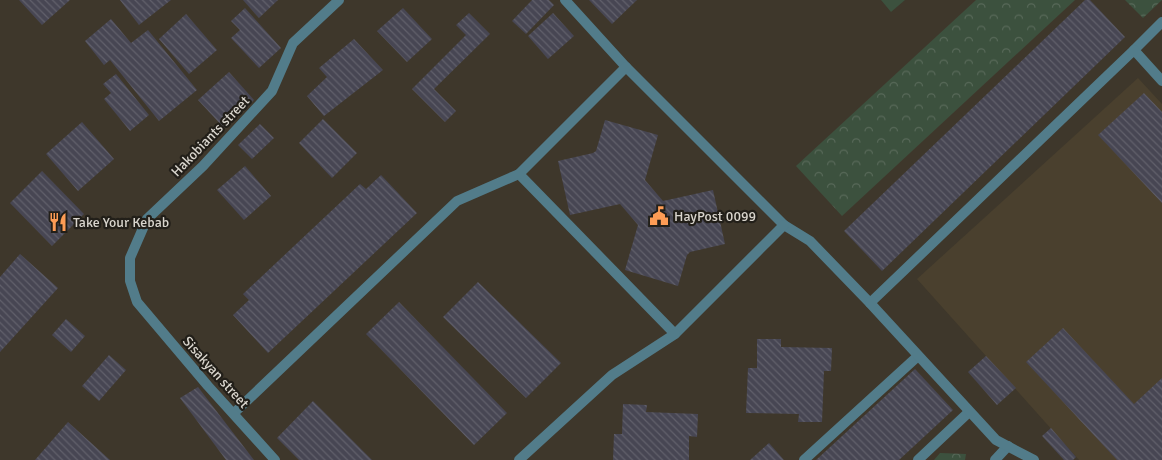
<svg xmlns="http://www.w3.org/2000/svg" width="1162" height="460" font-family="Signika,sans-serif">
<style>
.built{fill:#4a402e}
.park{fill:url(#park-crowns)}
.pitch{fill:#3c513e}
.building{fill:url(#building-back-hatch)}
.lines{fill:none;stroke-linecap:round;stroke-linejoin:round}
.lane{stroke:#527c8a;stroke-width:10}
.street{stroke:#527c8a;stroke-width:10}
.labels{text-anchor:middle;stroke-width:4.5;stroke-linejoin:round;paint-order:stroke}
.street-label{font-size:14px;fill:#d9d5cd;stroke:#221f19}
.poi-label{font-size:14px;fill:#d9d5cd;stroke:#221f19;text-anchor:start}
</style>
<defs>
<pattern id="park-crowns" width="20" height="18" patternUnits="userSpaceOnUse" patternTransform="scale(1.25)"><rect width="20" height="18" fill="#3c513e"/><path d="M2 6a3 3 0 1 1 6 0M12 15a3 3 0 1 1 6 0" fill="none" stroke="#586959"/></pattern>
<pattern id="building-back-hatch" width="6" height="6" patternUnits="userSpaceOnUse" patternTransform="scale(1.25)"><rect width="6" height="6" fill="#474653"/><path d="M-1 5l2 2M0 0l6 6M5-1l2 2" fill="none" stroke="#61606b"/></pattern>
</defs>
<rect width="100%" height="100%" fill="#3e372b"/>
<path class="built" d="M 1138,78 L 1162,104 L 1162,460 L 1079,460 L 917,279 Z"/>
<g class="park">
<path d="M 976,0 L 1075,0 L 842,216 L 796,166 Z"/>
<path d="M 1125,0 L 1162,0 L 1143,18 Z"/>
<path d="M 940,453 L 966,454 L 965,460 L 934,460 Z"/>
</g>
<path class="pitch" d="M 881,0 L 905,0 L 891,12 Z"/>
<g class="building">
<path d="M 19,0 L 70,0 L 42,25 Z"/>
<path d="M 120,0 L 171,0 L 139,25 Z"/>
<path d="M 243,0 L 278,0 L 259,18 Z"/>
<path d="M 532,0 L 549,0 L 554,5 L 526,34 L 512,21 Z"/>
<path d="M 589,0 L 637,0 L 612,24 Z"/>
<path d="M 1085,0 L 1090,0 L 1125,37 L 882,271 L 844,231 Z"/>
<path d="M 245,8 L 281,48 L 259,68 L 231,38 L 240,30 L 231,21 Z"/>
<path d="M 403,8 L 432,39 L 407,62 L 377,31 Z"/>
<path d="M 469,13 L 490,34 L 434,89 L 456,111 L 445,122 L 412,89 L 466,35 L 456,25 Z"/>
<path d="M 553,13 L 574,36 L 548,59 L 528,36 Z"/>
<path d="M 186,14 L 217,50 L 189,74 L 159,39 Z"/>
<path d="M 111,19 L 131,43 L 148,30 L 197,90 L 159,121 L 110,60 L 104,65 L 85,41 Z"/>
<path d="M 354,39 L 383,70 L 324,116 L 307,96 L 327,77 L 319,68 Z"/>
<path d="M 229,72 L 254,100 L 224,128 L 198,100 Z"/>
<path d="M 116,74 L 149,115 L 130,131 L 104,99 L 111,93 L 103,84 Z"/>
<path d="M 1144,93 L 1162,112 L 1162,203 L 1098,135 Z"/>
<path d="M 323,119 L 357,153 L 332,178 L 299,143 Z"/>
<path d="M 605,120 L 658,135 L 645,180 L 663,201 L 713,190 L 725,244 L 690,252 L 687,255 L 678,286 L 625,270 L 638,225 L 620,204 L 570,215 L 558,161 L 593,153 L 596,151 Z"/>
<path d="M 82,122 L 114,159 L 78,191 L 46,154 Z"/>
<path d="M 260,124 L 274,138 L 252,159 L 238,145 Z"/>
<path d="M 245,166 L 271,196 L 244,220 L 217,190 Z"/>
<path d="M 42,171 L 84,214 L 52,246 L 10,203 Z"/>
<path d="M 381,175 L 417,213 L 268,353 L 233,315 L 249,300 L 243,294 L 360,184 L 366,189 Z"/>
<path d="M 20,254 L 58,288 L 0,352 L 0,277 Z"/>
<path d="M 478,282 L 561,363 L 526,398 L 443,317 Z"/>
<path d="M 399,302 L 507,413 L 474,445 L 366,334 Z"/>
<path d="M 66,319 L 85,336 L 71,352 L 52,335 Z"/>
<path d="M 1063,328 L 1134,404 L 1162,378 L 1162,460 L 1117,460 L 1026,362 Z"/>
<path d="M 757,339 L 781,339 L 781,347 L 832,348 L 831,371 L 824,371 L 822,422 L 798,422 L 799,414 L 746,413 L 748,368 L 757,368 Z"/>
<path d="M 109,355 L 126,370 L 99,401 L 82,386 Z"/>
<path d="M 986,356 L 1016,388 L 997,405 L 968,372 Z"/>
<path d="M 915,369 L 953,410 L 899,460 L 816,460 Z"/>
<path d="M 198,387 L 254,460 L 226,460 L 180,398 Z"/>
<path d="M 313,401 L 372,460 L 299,460 L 277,438 Z"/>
<path d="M 623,404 L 647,405 L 646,412 L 698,414 L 697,437 L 689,436 L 689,460 L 613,460 L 614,434 L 622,434 Z"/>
<path d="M 68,422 L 110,460 L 35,460 Z"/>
<path d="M 1051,428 L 1076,457 L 1073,460 L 1064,460 L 1042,436 Z"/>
<path d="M 769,443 L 784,460 L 750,460 Z"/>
</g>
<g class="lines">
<g class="lane">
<path d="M 565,0 L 626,67 L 784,225 L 810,241 L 870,303"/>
<path d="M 1134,50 L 1162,22"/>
<path d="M 519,174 L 675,334 L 784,225"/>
<path d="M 234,413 L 457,201 L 519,174 L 626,67"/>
<path d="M 519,460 L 612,375 L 675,334"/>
<path d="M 804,460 L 918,356"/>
<path d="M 918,460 L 969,412"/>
<path d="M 995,460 L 1008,446"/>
<path d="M 1034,460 L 996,440 L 870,303 L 1134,50 L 1162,81"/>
</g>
<path class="street" d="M 275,460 L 208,386 L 137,302 L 130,281 L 130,258 L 147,219 L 203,166 L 272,91 L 293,43 L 339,0"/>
</g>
<defs>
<g id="civic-bare" transform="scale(1.5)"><path d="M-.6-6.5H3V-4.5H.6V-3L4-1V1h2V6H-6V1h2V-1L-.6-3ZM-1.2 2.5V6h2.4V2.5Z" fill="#fd9c55" stroke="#221f19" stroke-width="2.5" paint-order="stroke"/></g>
<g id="restaurant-bare" transform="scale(1.5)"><path d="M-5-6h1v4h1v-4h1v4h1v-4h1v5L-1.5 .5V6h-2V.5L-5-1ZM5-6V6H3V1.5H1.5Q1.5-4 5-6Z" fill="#fd9c55" stroke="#221f19" stroke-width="2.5" paint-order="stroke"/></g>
</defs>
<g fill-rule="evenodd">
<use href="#civic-bare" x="659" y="216"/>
<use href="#restaurant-bare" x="58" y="222"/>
</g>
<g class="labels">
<g class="street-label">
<text transform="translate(210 136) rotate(-46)" y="5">Hakobiants street</text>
<text transform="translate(216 372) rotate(48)" y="5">Sisakyan street</text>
</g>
<g class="poi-label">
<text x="674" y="221">HayPost 0099</text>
<text x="73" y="227">Take Your Kebab</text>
</g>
</g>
</svg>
